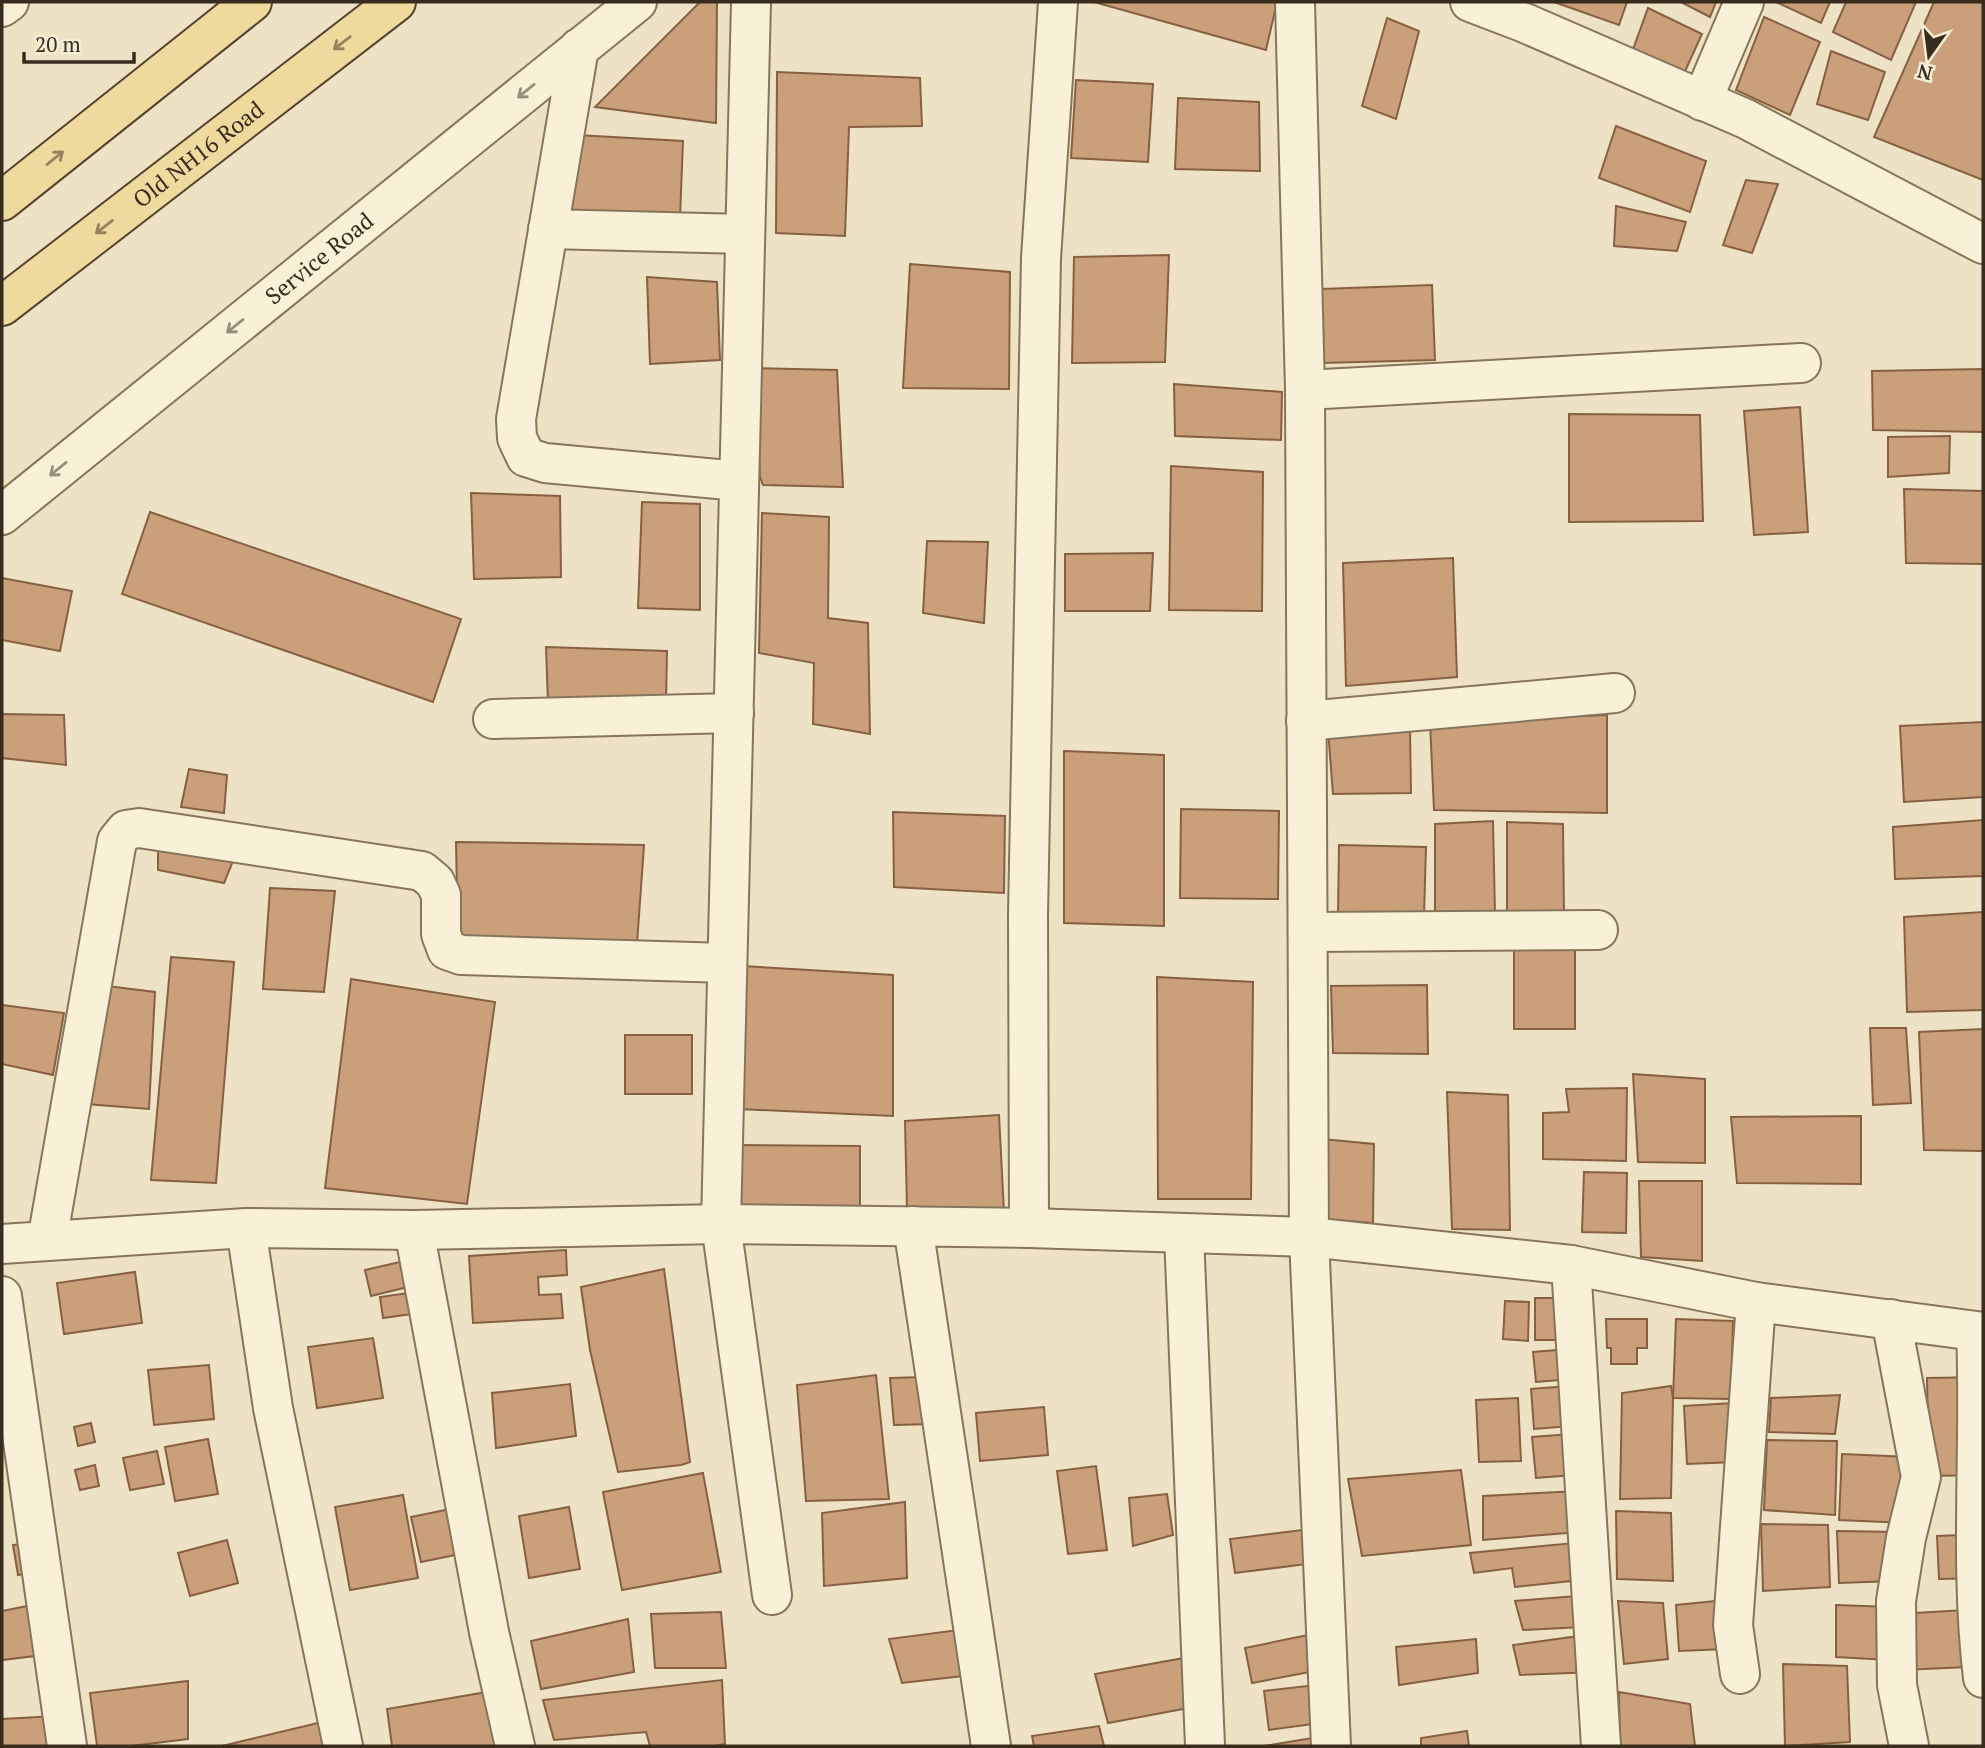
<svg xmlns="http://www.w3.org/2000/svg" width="1985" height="1748" font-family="'PT Serif',serif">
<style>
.building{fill:#caa07b;stroke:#866041;stroke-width:2}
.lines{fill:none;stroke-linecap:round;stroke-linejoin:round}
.minor-casing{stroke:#87755b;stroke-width:42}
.major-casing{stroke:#55432f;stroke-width:42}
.minor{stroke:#f8f0d7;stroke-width:38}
.major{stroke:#efda9d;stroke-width:38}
.oneway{stroke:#94835e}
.oneway2{stroke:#988e7b}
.labels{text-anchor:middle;stroke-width:6;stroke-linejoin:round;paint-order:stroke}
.street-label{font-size:23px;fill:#382c1f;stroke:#f5edd4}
</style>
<rect width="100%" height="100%" fill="#ede3c4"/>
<g class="building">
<path d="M 700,2 L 717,2 L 716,123 L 595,107 Z"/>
<path d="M 1094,2 L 1277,2 L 1266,50 Z"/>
<path d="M 1554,2 L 1627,2 L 1619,25 Z"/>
<path d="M 1681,2 L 1716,2 L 1710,17 Z"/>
<path d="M 1776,2 L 1830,2 L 1821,23 Z"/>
<path d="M 1846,2 L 1916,2 L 1891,60 L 1833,32 Z"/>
<path d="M 1934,2 L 1983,2 L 1983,180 L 1874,137 Z"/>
<path d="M 1648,8 L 1702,34 L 1682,78 L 1631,55 Z"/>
<path d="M 1764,17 L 1820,42 L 1790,115 L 1736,90 Z"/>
<path d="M 1387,18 L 1419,31 L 1396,119 L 1362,106 Z"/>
<path d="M 1831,51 L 1885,72 L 1868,120 L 1817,104 Z"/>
<path d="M 777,72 L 920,78 L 922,126 L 849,127 L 845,236 L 776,233 Z"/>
<path d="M 1076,80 L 1153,84 L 1148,162 L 1071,158 Z"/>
<path d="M 1178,98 L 1259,102 L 1260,171 L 1175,169 Z"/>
<path d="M 1616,126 L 1706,161 L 1690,212 L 1599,178 Z"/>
<path d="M 577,135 L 683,141 L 680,218 L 569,212 Z"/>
<path d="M 1746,180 L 1778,184 L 1752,253 L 1723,245 Z"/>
<path d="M 1616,206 L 1686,222 L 1677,251 L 1614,246 Z"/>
<path d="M 1169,255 L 1165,362 L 1072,363 L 1074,257 Z"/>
<path d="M 910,264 L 1010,272 L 1009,389 L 903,388 Z"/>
<path d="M 647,277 L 717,282 L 720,360 L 650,364 Z"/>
<path d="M 1432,285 L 1435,360 L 1322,363 L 1321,289 Z"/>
<path d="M 755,368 L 837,370 L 843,487 L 763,485 L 760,477 Z"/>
<path d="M 1983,369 L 1983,432 L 1873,430 L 1872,371 Z"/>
<path d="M 1174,384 L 1282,392 L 1281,440 L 1175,436 Z"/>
<path d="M 1800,407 L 1808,532 L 1754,535 L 1744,411 Z"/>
<path d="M 1569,414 L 1700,415 L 1703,521 L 1569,522 Z"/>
<path d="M 1950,436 L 1949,473 L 1888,477 L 1888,437 Z"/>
<path d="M 1171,466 L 1263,472 L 1262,611 L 1169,610 Z"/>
<path d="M 1904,489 L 1983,491 L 1983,564 L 1906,563 Z"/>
<path d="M 471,493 L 560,496 L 561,577 L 474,579 Z"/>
<path d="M 642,502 L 700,504 L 700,610 L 638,608 Z"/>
<path d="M 150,512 L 461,619 L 433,702 L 122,594 Z"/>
<path d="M 762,513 L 829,517 L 828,618 L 868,623 L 870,734 L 813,724 L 814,663 L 759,653 Z"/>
<path d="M 927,541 L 988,542 L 984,623 L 923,613 Z"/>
<path d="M 1153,553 L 1150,611 L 1065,611 L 1065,554 Z"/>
<path d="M 1453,558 L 1457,677 L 1346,686 L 1343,563 Z"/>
<path d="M 2,578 L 72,591 L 60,651 L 2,640 Z"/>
<path d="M 546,647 L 667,651 L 666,703 L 548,704 Z"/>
<path d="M 2,714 L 64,715 L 66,765 L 2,758 Z"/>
<path d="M 1607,715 L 1607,813 L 1434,810 L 1430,722 Z"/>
<path d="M 1983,722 L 1983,797 L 1904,802 L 1900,726 Z"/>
<path d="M 1410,729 L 1411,793 L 1333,794 L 1328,730 Z"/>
<path d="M 1064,751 L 1164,755 L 1164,926 L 1064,923 Z"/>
<path d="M 189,769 L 227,775 L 224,813 L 181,807 Z"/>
<path d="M 1181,809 L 1279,811 L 1278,899 L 1180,898 Z"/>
<path d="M 893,812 L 1005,816 L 1004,893 L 894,887 Z"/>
<path d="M 1983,820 L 1983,876 L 1895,879 L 1893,827 Z"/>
<path d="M 1493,821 L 1495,913 L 1435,917 L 1435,824 Z"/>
<path d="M 1507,822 L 1563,824 L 1564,916 L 1507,916 Z"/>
<path d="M 456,842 L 644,845 L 637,944 L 458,941 Z"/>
<path d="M 1339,845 L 1426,847 L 1424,916 L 1338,914 Z"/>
<path d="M 158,846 L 233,861 L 224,883 L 158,870 Z"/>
<path d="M 270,888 L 335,891 L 324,992 L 263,989 Z"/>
<path d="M 1983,912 L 1983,1010 L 1907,1012 L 1904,917 Z"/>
<path d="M 1514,944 L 1575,945 L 1575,1029 L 1514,1029 Z"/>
<path d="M 171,957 L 234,962 L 216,1183 L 151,1180 Z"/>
<path d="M 742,966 L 893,975 L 893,1116 L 739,1109 Z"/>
<path d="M 1157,977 L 1253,982 L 1251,1199 L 1158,1199 Z"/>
<path d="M 351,979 L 495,1002 L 467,1204 L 325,1188 Z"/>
<path d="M 99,985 L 155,992 L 149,1109 L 86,1104 Z"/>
<path d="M 1427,985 L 1428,1054 L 1333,1053 L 1331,986 Z"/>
<path d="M 2,1005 L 64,1013 L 53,1075 L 2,1064 Z"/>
<path d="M 1870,1028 L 1906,1028 L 1911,1103 L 1873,1105 Z"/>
<path d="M 1983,1029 L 1983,1151 L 1924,1150 L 1919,1032 Z"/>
<rect x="625" y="1035" width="67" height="59"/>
<path d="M 1633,1074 L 1705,1079 L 1705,1163 L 1638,1162 Z"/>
<path d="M 1627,1088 L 1626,1161 L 1543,1159 L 1543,1113 L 1569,1112 L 1566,1089 Z"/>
<path d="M 1447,1092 L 1508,1095 L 1510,1230 L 1452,1229 Z"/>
<path d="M 999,1115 L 1004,1212 L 907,1209 L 905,1121 Z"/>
<path d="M 1861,1116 L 1861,1184 L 1737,1183 L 1731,1117 Z"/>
<path d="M 1322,1139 L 1374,1144 L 1373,1223 L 1323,1219 Z"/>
<path d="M 736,1145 L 860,1146 L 860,1217 L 738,1212 Z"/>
<path d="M 1584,1172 L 1627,1173 L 1626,1233 L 1582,1232 Z"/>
<path d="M 1639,1181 L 1702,1181 L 1702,1261 L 1641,1257 Z"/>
<path d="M 566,1250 L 567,1275 L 538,1277 L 539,1295 L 561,1294 L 563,1318 L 473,1323 L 469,1256 Z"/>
<path d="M 413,1259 L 420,1284 L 371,1296 L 365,1270 Z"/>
<path d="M 664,1269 L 690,1462 L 681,1465 L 618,1472 L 590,1350 L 581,1287 Z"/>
<path d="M 135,1272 L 142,1323 L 64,1334 L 57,1283 Z"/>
<path d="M 423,1291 L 426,1312 L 383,1318 L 380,1297 Z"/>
<rect x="1535" y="1298" width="30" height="42"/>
<path d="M 1505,1301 L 1529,1302 L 1528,1341 L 1503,1339 Z"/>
<path d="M 1606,1319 L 1647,1319 L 1647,1348 L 1637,1348 L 1637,1364 L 1611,1364 L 1611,1348 L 1607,1348 Z"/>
<path d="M 1676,1319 L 1733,1321 L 1731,1399 L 1673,1398 Z"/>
<path d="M 373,1338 L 383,1398 L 317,1408 L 308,1347 Z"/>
<path d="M 1569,1349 L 1572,1379 L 1536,1382 L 1533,1352 Z"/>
<path d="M 209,1365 L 214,1419 L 154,1425 L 148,1370 Z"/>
<path d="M 876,1375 L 889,1499 L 806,1501 L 797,1385 Z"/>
<path d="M 925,1377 L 934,1424 L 894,1425 L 890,1378 Z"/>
<path d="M 1983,1377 L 1983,1475 L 1929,1476 L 1927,1378 Z"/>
<path d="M 570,1384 L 576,1436 L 496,1448 L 492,1393 Z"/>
<path d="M 1568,1386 L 1571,1426 L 1534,1429 L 1531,1389 Z"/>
<path d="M 1671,1386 L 1673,1398 L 1671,1498 L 1620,1499 L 1622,1393 Z"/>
<path d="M 1840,1395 L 1835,1434 L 1769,1432 L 1771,1398 Z"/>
<path d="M 1518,1398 L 1521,1461 L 1479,1462 L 1476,1400 Z"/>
<path d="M 1733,1403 L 1736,1462 L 1687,1464 L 1684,1406 Z"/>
<path d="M 1044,1407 L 1048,1455 L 980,1461 L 976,1413 Z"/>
<path d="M 91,1423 L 95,1442 L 78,1446 L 74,1427 Z"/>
<path d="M 1571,1434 L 1574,1475 L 1536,1478 L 1532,1437 Z"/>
<path d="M 208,1439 L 218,1494 L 175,1501 L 165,1447 Z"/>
<path d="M 1767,1440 L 1837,1441 L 1835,1515 L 1764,1510 Z"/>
<path d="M 157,1451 L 164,1484 L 130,1490 L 123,1458 Z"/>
<path d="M 1842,1454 L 1910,1457 L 1907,1523 L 1839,1520 Z"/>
<path d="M 95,1465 L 99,1486 L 80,1490 L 75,1470 Z"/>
<path d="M 1096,1466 L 1107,1550 L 1068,1554 L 1057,1471 Z"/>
<path d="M 1461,1470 L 1471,1545 L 1362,1556 L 1348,1479 Z"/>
<path d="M 703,1473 L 721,1572 L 622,1590 L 603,1492 Z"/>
<path d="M 1578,1491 L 1579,1532 L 1483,1540 L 1483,1496 Z"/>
<path d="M 1167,1494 L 1173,1535 L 1133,1546 L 1129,1498 Z"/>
<path d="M 403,1495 L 418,1578 L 350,1590 L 335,1507 Z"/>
<path d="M 905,1502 L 907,1578 L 824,1586 L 822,1513 Z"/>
<path d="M 460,1507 L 470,1552 L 421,1562 L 411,1517 Z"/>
<path d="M 569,1507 L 580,1569 L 529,1578 L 519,1516 Z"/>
<path d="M 1616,1511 L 1671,1513 L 1673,1581 L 1617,1579 Z"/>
<path d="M 1761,1524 L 1828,1525 L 1830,1587 L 1763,1591 Z"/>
<path d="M 1310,1529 L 1315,1563 L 1235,1573 L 1230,1539 Z"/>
<path d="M 1837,1531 L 1900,1532 L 1895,1581 L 1839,1583 Z"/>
<path d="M 1983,1534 L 1983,1578 L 1939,1579 L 1937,1536 Z"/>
<path d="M 227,1540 L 238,1583 L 190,1596 L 178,1553 Z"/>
<path d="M 32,1542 L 38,1571 L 18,1575 L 13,1545 Z"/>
<path d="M 1574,1543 L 1580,1580 L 1515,1587 L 1512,1568 L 1474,1573 L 1470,1553 Z"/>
<path d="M 1576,1596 L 1582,1627 L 1523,1630 L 1515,1601 Z"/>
<path d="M 1725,1600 L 1727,1649 L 1679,1651 L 1676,1605 Z"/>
<path d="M 1618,1601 L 1663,1603 L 1668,1659 L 1624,1664 Z"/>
<path d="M 32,1605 L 35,1656 L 2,1660 L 2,1611 Z"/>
<path d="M 1836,1605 L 1892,1607 L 1889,1660 L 1836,1657 Z"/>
<path d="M 1965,1610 L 1968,1667 L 1903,1670 L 1899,1614 Z"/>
<path d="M 721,1612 L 726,1668 L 655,1668 L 651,1614 Z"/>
<path d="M 628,1619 L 634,1672 L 541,1689 L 531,1641 Z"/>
<path d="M 958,1630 L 963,1676 L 902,1683 L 889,1639 Z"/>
<path d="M 1594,1634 L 1597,1672 L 1520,1675 L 1513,1645 Z"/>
<path d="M 1308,1635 L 1315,1671 L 1252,1683 L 1245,1648 Z"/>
<path d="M 1476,1639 L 1478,1673 L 1399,1685 L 1396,1647 Z"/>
<path d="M 1184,1658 L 1194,1707 L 1108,1723 L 1095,1674 Z"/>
<path d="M 1783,1664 L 1847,1666 L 1850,1742 L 1785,1746 Z"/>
<path d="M 722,1680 L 725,1744 L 715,1746 L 650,1746 L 646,1732 L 554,1740 L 543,1700 Z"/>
<path d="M 188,1681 L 188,1739 L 131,1746 L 97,1746 L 90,1693 Z"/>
<path d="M 1316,1685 L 1321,1723 L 1269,1730 L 1264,1691 Z"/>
<path d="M 487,1692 L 498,1746 L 392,1746 L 387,1709 Z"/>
<path d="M 1619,1692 L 1690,1704 L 1695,1746 L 1620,1746 Z"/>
<path d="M 57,1716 L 61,1746 L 2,1746 L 2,1719 Z"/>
<path d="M 322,1722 L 326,1746 L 222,1746 Z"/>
<path d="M 1099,1726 L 1104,1746 L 1034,1746 L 1032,1736 Z"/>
<path d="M 1467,1731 L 1469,1746 L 1421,1746 L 1421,1738 Z"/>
<path d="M 1319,1737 L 1319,1746 L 1264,1746 Z"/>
</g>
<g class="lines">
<g class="minor-casing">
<g id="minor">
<path d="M 751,2 L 721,1224 L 772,1595"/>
<path d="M 1295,2 L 1305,390 L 1309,1237 L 1331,1746"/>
<path d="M 1470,2 L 1525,23 L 1746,119 L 1983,244"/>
<path d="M 2,7 L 9,2"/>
<path d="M 579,48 L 516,419 L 517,438 L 526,457 L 545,463 L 739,481"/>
<path d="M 1702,101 L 1744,2"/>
<path d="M 548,229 L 744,234"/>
<path d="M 1305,390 L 1801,363"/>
<path id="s1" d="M 2,515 L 637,2"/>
<path d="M 493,719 L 734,713"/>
<path d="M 1306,721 L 1615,693"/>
<path d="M 1308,932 L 1598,930"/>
<path d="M 913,1226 L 991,1746"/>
<path d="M 246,1228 L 273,1408 L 343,1746"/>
<path d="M 1029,1228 L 1028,914 L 1041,258 L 1058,2"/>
<path d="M 414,1230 L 489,1632 L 515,1746"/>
<path d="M 1184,1234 L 1205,1746"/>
<path d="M 47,1241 L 117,841 L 126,830 L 139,828 L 422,871 L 435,882 L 441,895 L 441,934 L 447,950 L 461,955 L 727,963"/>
<path d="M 2,1244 L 246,1228 L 414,1230 L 721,1224 L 1029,1228 L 1309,1237 L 1571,1265 L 1756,1302 L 1983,1332"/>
<path d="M 1571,1265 L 1601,1746"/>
<path d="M 2,1296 L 67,1746"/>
<path d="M 1891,1319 L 1921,1477 L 1906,1538 L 1896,1601 L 1897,1685 L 1909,1746"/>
<path d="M 1976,1332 C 1981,1447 1969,1563 1983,1678"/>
<path d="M 1740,1674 L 1733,1625 L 1756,1302"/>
</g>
</g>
<g class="major-casing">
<g id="major">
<path d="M 2,201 L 252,2"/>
<path id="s2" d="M 2,306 L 396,2"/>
</g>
</g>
<use href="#minor" class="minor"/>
<use href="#major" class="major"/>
</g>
<defs><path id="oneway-shaft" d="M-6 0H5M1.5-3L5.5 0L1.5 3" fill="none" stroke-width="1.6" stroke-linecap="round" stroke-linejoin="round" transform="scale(1.75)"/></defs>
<g class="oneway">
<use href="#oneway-shaft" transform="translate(342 43) rotate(142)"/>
<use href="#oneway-shaft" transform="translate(55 158) rotate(-39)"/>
<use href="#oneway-shaft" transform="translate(104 227) rotate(142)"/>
</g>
<g class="oneway2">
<use href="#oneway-shaft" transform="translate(526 91) rotate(141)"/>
<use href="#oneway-shaft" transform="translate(235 326) rotate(141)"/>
<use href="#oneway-shaft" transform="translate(58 469) rotate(141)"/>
</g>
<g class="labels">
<g class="street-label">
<text dy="8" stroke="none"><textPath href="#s2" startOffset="248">Old NH16 Road</textPath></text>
<text dy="8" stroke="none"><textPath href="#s1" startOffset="408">Service Road</textPath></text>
</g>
</g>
<rect width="1985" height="1748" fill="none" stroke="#382c1f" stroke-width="7"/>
<g transform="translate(1929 56) rotate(194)" stroke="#f5edd4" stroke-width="5" paint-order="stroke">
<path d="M0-5L12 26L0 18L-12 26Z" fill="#382c1f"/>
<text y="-10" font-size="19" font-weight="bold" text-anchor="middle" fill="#382c1f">N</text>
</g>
<path d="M24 52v10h110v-10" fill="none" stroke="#382c1f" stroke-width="3.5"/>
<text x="35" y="52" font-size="21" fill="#382c1f" stroke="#f5edd4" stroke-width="5" paint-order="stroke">20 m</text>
</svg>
